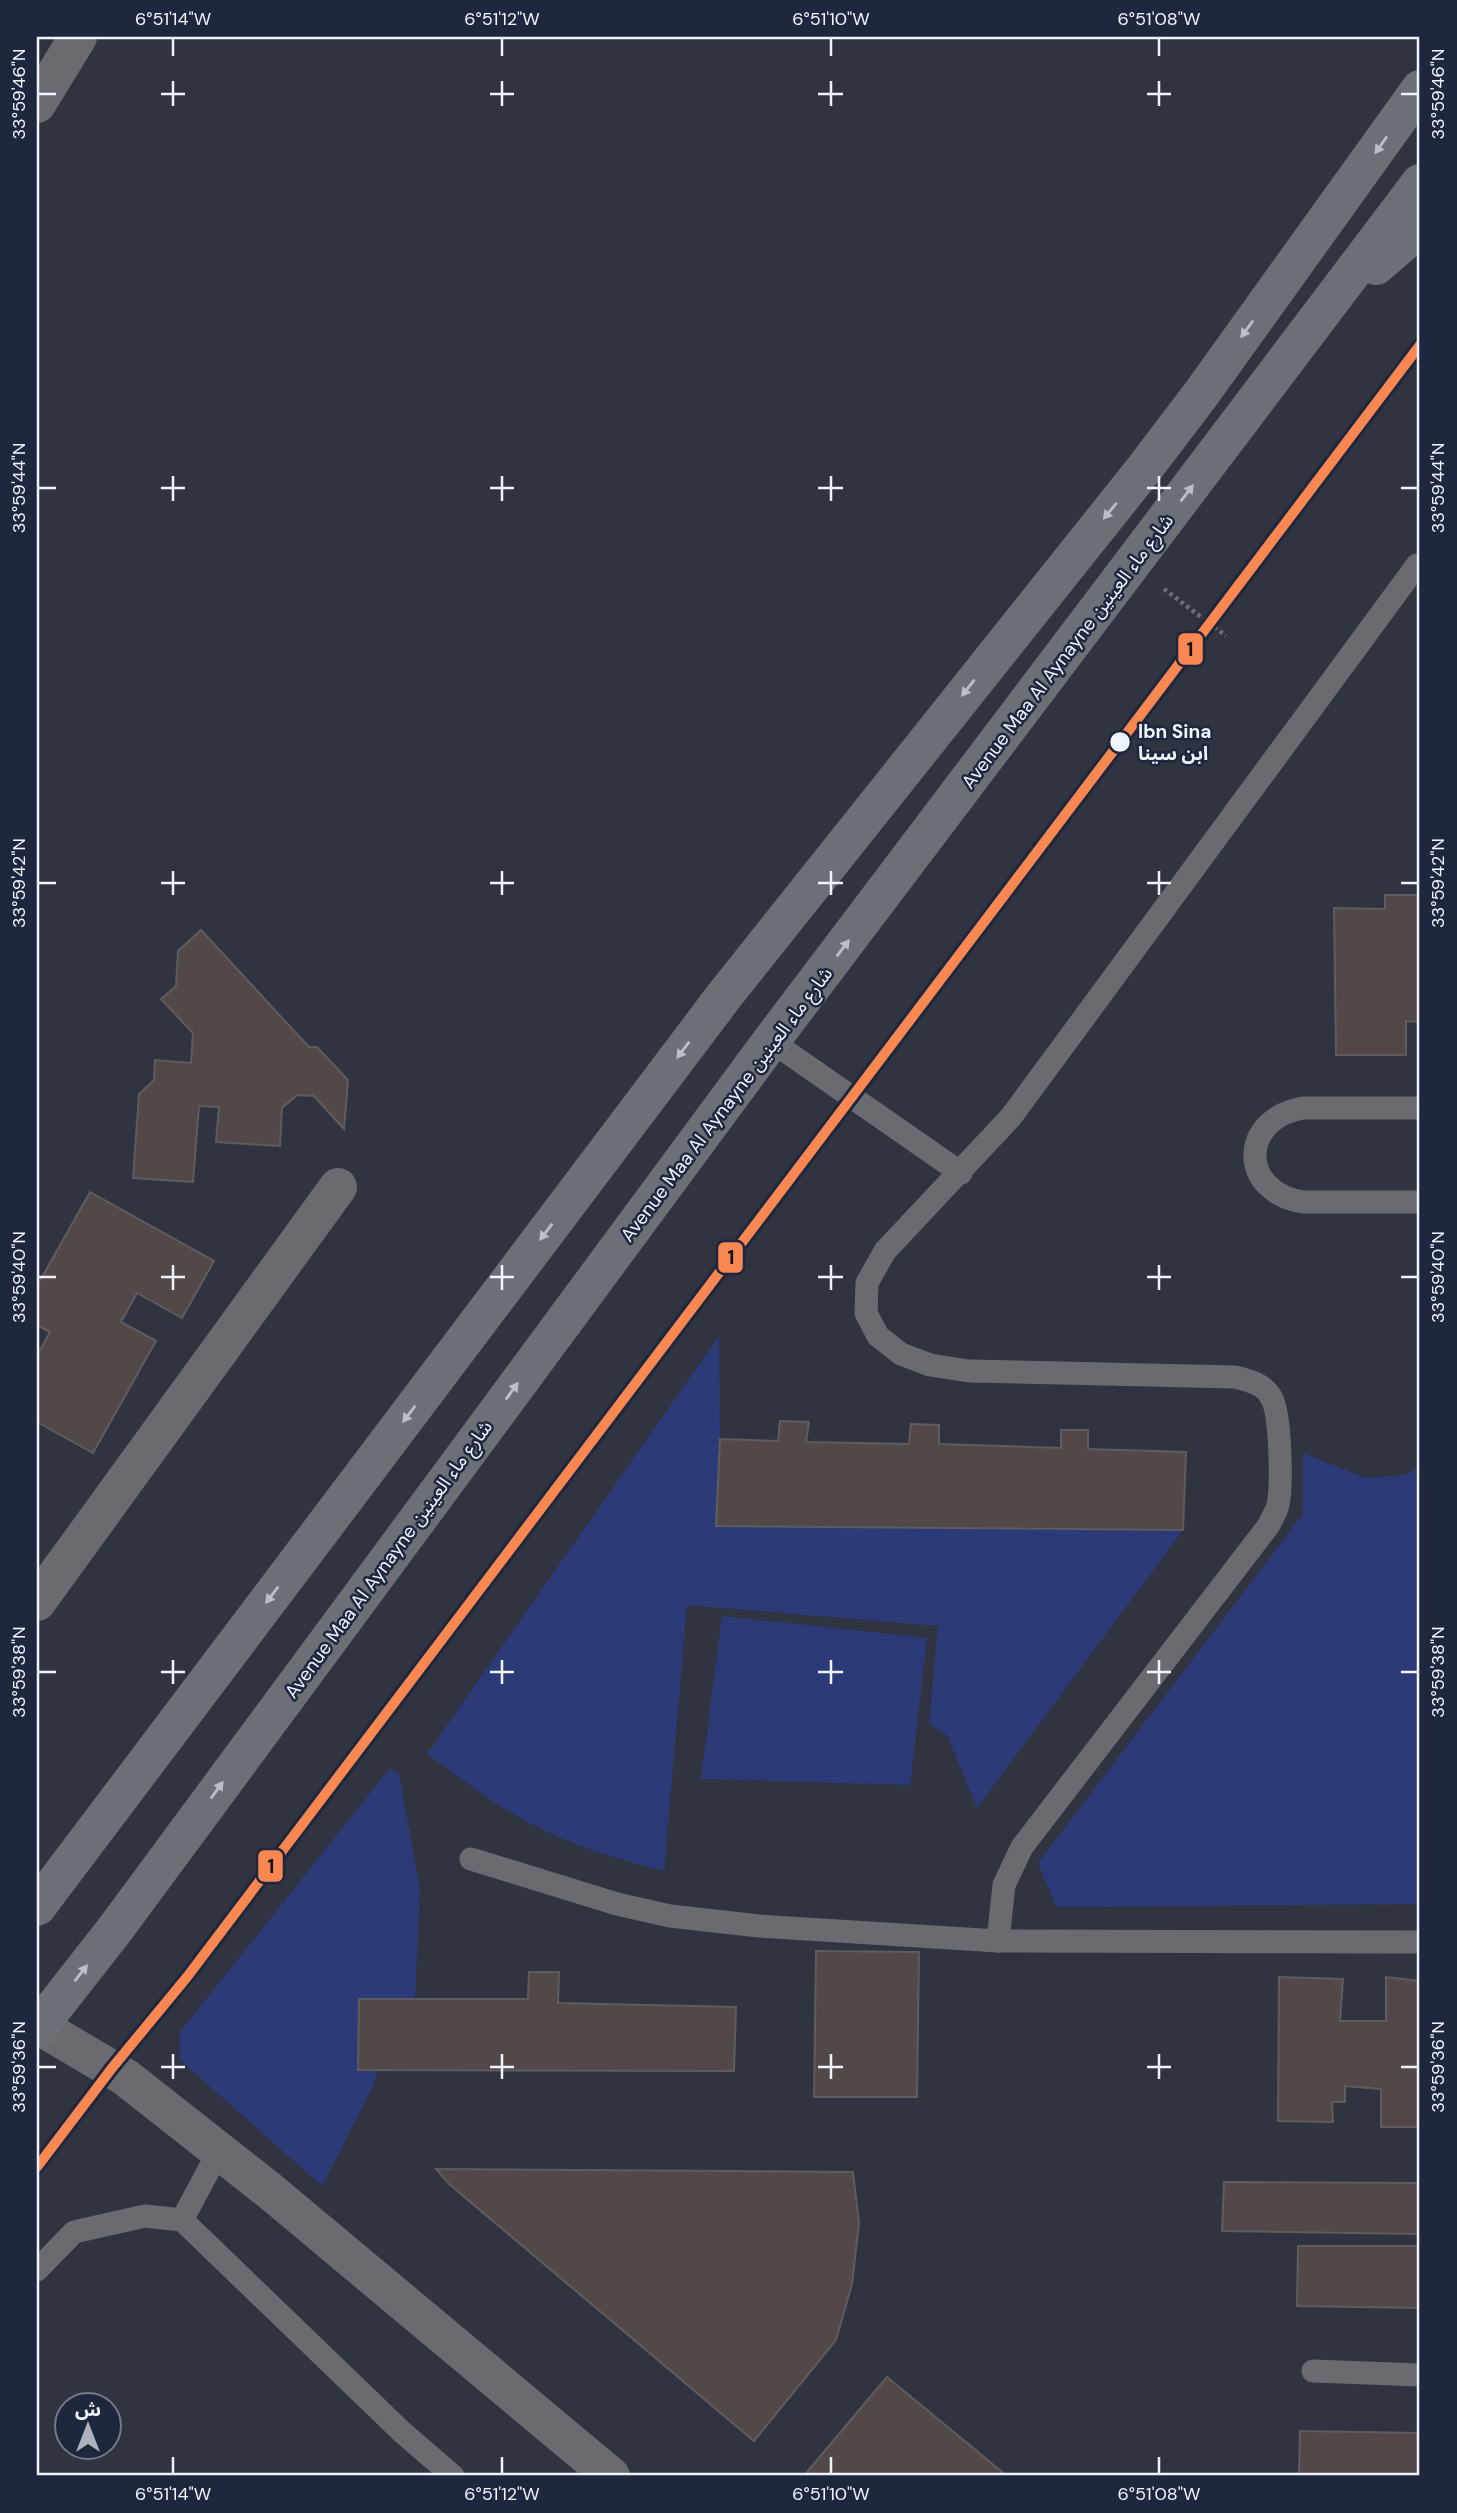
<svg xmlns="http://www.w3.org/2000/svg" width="1457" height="2513" font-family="'DM Sans','Noto Sans Arabic',sans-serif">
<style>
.green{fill:#2c3b77}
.building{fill:#524847;stroke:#5f5c5f;stroke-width:2}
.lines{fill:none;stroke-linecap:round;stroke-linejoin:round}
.path{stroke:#6c6e75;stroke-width:4.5;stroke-dasharray:3.5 3.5;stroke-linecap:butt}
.lane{stroke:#6a6b71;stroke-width:23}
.street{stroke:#6a6b71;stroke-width:38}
.secondary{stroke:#6c6f76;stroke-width:38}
.tram-1-casing{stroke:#1f273e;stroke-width:16}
.tram-1{stroke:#f88751;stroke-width:10}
.oneway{fill:#bbbfc8}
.ticks{fill:none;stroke:#f0f4fe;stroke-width:2.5}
.stop-dot{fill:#f0f4fe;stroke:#1f273e;stroke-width:2.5}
.labels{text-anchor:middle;stroke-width:5;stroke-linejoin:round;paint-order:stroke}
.street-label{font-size:19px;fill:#f0f4fe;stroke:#1f273e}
.stop-label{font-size:19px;font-weight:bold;fill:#f0f4fe;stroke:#1f273e;text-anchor:start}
.line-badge{stroke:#1f273e;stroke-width:2.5}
.pale-badge-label{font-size:19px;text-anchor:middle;font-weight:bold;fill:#111}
.neatline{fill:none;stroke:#f0f4fe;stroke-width:2.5}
.ticks-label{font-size:18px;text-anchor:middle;fill:#f0f4fe}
</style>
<rect width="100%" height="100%" fill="#303441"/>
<g class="green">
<path d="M 719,1336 L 720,1439 L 717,1526 L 1183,1530 L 977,1808 L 947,1735 L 929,1724 L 938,1626 L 687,1605 L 664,1871 C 618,1859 573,1846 531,1824 C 493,1804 461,1778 427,1754 Z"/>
<path d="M 1303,1453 L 1366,1478 L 1405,1475 L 1420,1467 L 1420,1904 L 1056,1907 L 1038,1863 L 1303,1514 Z"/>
<path d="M 722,1616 L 927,1638 L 910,1785 L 701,1779 Z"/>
<path d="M 390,1768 L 399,1773 L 420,1890 L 415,1999 L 360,1999 L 358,2069 L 377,2070 L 374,2084 L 322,2186 L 180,2060 L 180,2032 Z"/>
</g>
<g class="building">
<path d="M 1385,895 L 1420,895 L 1420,1022 L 1406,1021 L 1406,1055 L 1336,1055 L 1334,908 L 1385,909 Z"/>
<path d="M 201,930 L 309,1047 L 317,1047 L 348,1080 L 344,1129 L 314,1096 L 297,1095 L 282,1108 L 280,1146 L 216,1142 L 219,1107 L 199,1106 L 193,1182 L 133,1178 L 139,1094 L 154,1080 L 155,1060 L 191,1063 L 193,1033 L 161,999 L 176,986 L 178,951 Z"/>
<path d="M 90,1192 L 214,1261 L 182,1318 L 137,1293 L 121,1322 L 156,1341 L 93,1453 L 37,1422 L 37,1356 L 50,1332 L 37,1325 L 37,1286 Z"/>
<path d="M 780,1421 L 809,1422 L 806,1442 L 909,1444 L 911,1424 L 939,1425 L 939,1444 L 1061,1448 L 1061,1430 L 1088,1430 L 1088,1449 L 1186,1452 L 1183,1530 L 716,1526 L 720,1439 L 778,1441 Z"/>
<path d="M 816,1951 L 919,1952 L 917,2097 L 814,2097 Z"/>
<path d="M 529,1972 L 559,1972 L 558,2003 L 736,2007 L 734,2071 L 358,2070 L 359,1999 L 528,1999 Z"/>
<path d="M 1279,1977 L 1343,1979 L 1340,2021 L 1386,2021 L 1386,1977 L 1420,1981 L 1420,2127 L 1381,2127 L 1381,2089 L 1345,2086 L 1345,2102 L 1332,2102 L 1333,2122 L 1278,2121 Z"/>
<path d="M 436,2169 L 853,2172 L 859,2223 L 852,2284 L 836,2340 L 754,2441 L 449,2184 Z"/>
<path d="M 1224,2182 L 1420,2183 L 1420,2234 L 1222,2231 Z"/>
<path d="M 1298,2246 L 1420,2246 L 1420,2308 L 1297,2306 Z"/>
<path d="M 887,2377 L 1007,2476 L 811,2476 L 807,2472 Z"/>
<path d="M 1300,2431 L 1420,2433 L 1420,2476 L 1299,2476 Z"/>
</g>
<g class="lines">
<path class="path" d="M 1164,589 L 1226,636"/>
<g class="lane">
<path d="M 771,1041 L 961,1173"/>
<path d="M 1420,1108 L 1303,1108 C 1239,1119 1239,1192 1303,1202 L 1420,1202"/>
<path d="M 471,1859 L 617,1904 L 670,1916 L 759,1926 L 998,1941 L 1420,1942"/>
<path d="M 998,1941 L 1004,1885 L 1022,1847 L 1269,1525 C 1272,1518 1276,1512 1278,1505 C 1282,1486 1281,1413 1271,1397 C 1263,1383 1249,1381 1235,1377 L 969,1371 L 930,1365 L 901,1354 L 878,1336 L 866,1313 L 867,1283 L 885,1251 L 1011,1117 L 1417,565"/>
<path d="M 182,2220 L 219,2151"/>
<path d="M 37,2270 L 74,2232 L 145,2216 L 182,2220 L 402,2432 L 453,2476"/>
<path d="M 1313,2371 L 1420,2375"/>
</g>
<g class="street">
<path d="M 37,104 L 78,37"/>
<path d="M 37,1602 L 338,1187"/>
<path d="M 37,2025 L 125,2077 L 270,2191 L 611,2476"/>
</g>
<g class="secondary">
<path d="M 1376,266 L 1420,228"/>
<path d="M 37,1907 L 724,996 L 1144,469 L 1201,394 L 1420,89"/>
<path d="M 37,2029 L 116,1928 L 771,1041 L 1420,183"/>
</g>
<g class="tram-1-casing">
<path id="tram-1" d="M 37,2167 L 112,2068 L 187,1977 L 1420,345"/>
</g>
<use href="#tram-1" class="tram-1"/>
</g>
<defs><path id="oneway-solid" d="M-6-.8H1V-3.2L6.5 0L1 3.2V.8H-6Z" transform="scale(1.75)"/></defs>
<g class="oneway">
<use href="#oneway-solid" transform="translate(1381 145) rotate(125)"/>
<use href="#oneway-solid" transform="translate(1247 329) rotate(126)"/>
<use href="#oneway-solid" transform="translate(1187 493) rotate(-53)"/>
<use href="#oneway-solid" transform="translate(1110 511) rotate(129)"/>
<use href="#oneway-solid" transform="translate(968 688) rotate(128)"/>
<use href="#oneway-solid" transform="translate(843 948) rotate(-53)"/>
<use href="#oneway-solid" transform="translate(683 1050) rotate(127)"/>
<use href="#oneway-solid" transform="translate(546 1232) rotate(127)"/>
<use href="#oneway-solid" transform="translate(512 1391) rotate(-54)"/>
<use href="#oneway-solid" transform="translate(409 1414) rotate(127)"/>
<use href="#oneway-solid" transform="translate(272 1595) rotate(127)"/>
<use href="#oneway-solid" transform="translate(217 1790) rotate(-54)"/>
<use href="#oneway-solid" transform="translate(81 1973) rotate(-52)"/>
</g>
<path class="ticks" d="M 173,38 L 173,56M 502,38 L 502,56M 831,38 L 831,56M 1159,38 L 1159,56M 173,81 L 173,106M 502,81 L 502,106M 831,81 L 831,106M 1159,81 L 1159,106M 38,94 L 56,94M 161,94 L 185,94M 490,94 L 514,94M 818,94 L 843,94M 1147,94 L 1171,94M 1401,94 L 1418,94M 173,476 L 173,501M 502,476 L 502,501M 831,476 L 831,501M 1159,476 L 1159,501M 38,488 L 56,488M 161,488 L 185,488M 490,488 L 514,488M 818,488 L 843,488M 1147,488 L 1171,488M 1401,488 L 1418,488M 173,871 L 173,895M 502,871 L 502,895M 831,871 L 831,895M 1159,871 L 1159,895M 38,883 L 56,883M 161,883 L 185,883M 490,883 L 514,883M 818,883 L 843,883M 1147,883 L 1171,883M 1401,883 L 1418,883M 173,1265 L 173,1290M 502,1265 L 502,1290M 831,1265 L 831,1290M 1159,1265 L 1159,1290M 38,1277 L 56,1277M 161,1277 L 185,1277M 490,1277 L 514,1277M 818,1277 L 843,1277M 1147,1277 L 1171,1277M 1401,1277 L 1418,1277M 173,1660 L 173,1684M 502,1660 L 502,1684M 831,1660 L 831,1684M 1159,1660 L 1159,1684M 38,1672 L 56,1672M 161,1672 L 185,1672M 490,1672 L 514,1672M 818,1672 L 843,1672M 1147,1672 L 1171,1672M 1401,1672 L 1418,1672M 173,2054 L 173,2079M 502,2054 L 502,2079M 831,2054 L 831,2079M 1159,2054 L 1159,2079M 38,2067 L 56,2067M 161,2067 L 185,2067M 490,2067 L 514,2067M 818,2067 L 843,2067M 1147,2067 L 1171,2067M 1401,2067 L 1418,2067M 173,2457 L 173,2474M 502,2457 L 502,2474M 831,2457 L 831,2474M 1159,2457 L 1159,2474"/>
<circle class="stop-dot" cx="1120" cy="742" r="11"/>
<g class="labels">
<g class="street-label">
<text transform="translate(1067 651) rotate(-53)" y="7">Avenue Maa Al Aynayne شارع ماء العينين</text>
<text transform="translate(726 1104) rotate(-53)" y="7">Avenue Maa Al Aynayne شارع ماء العينين</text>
<text transform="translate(388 1559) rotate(-54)" y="7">Avenue Maa Al Aynayne شارع ماء العينين</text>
</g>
<g class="stop-label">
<text x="1138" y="738">Ibn Sina<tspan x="1138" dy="22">ابن سينا</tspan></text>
</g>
</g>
<g class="line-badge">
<rect x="1177" y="632" width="27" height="34" rx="7" fill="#f88751"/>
<rect x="717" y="1241" width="27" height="33" rx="7" fill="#f88751"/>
<rect x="257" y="1849" width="27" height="34" rx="7" fill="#f88751"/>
</g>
<g class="pale-badge-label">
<text x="1190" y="656">1</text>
<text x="731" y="1264">1</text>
<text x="271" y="1873">1</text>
</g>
<rect width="1457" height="2513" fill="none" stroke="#1f273e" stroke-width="77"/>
<g transform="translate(88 2426)"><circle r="33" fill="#1f273e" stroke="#73798b" stroke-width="2"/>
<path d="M0-5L12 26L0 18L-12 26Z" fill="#adb1bc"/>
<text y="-10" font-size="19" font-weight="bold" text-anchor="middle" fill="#f0f4fe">ش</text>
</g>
<rect x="38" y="38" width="1380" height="2436" class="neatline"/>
<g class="ticks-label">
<text x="173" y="25">6°51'14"W</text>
<text x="502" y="25">6°51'12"W</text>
<text x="831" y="25">6°51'10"W</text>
<text x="1159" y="25">6°51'08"W</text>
<text transform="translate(19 94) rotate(-90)" y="6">33°59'46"N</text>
<text transform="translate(1438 94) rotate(-90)" y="6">33°59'46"N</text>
<text transform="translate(19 488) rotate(-90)" y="6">33°59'44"N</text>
<text transform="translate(1438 488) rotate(-90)" y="6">33°59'44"N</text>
<text transform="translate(19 883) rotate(-90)" y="6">33°59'42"N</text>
<text transform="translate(1438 883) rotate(-90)" y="6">33°59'42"N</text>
<text transform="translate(19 1277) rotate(-90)" y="6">33°59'40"N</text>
<text transform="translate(1438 1277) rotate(-90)" y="6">33°59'40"N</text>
<text transform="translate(19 1672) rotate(-90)" y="6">33°59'38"N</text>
<text transform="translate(1438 1672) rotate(-90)" y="6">33°59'38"N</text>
<text transform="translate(19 2067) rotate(-90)" y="6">33°59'36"N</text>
<text transform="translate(1438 2067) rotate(-90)" y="6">33°59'36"N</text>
<text x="173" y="2500">6°51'14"W</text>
<text x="502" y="2500">6°51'12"W</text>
<text x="831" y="2500">6°51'10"W</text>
<text x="1159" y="2500">6°51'08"W</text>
</g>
</svg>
